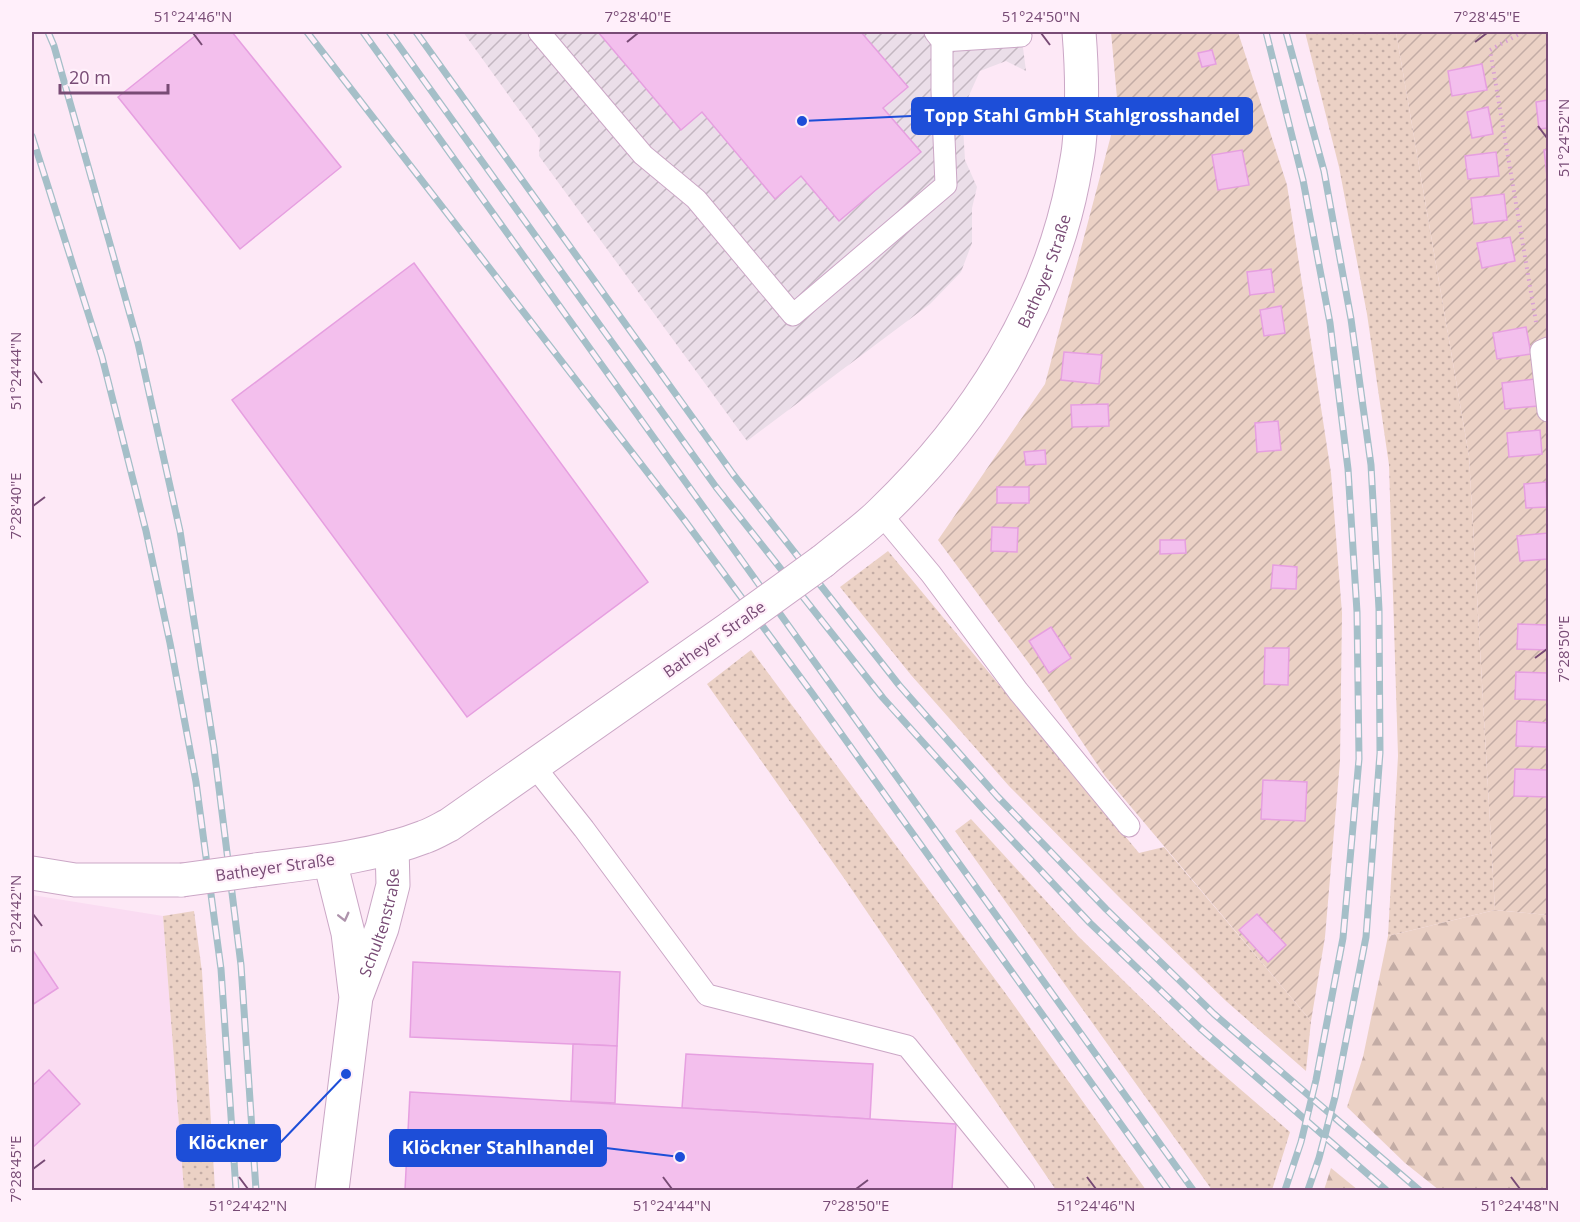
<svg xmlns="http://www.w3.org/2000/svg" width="1580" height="1222" font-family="'Open Sans',sans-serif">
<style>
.residential{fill:#fadcf2}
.industrial{fill:url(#industrial-furrows)}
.grass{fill:url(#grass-dots)}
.forest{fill:url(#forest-firs)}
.garden{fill:url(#garden-furrows)}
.building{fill:#f3bfed;stroke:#e69fe0;stroke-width:1.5}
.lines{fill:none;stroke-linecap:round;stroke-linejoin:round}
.lane-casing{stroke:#cba7c6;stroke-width:23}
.street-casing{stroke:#cba7c6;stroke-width:35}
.path{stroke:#d8a1d3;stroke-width:4;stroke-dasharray:1.5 4.5;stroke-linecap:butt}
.lane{stroke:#fff;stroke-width:21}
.street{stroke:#fff;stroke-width:33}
.rail-casing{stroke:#a5bfc8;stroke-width:7}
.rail{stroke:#ffeffa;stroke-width:4.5;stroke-dasharray:14;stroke-linecap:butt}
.street-bridge-casing{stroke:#cba7c6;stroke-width:35;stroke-linecap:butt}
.street-bridge{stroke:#fff;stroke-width:33}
.oneway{stroke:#ae93ac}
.ticks{fill:none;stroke:#784b75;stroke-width:2}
.labels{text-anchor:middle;stroke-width:4.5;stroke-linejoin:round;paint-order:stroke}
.street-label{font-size:16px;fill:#784b75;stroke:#ffeffa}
.leader{fill:none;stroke:#1d4ed8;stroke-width:2}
.callout-dot{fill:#1d4ed8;stroke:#ffeffa;stroke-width:2}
.callout{fill:#1d4ed8;stroke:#1d4ed8;stroke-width:2}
.callout-label{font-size:18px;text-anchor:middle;font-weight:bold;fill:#fff}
.neatline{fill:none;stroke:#784b75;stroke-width:2}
.ticks-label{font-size:15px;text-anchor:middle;fill:#784b75}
</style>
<defs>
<pattern id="industrial-furrows" width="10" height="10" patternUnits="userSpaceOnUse" patternTransform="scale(1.5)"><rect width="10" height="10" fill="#ebdee9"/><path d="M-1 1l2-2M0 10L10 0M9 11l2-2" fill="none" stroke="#c3b6c1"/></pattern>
<pattern id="grass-dots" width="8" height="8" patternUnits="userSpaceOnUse" patternTransform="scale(1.5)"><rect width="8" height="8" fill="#ebd1c5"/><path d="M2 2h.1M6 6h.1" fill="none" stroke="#c3aca5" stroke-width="1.8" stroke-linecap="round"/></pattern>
<pattern id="forest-firs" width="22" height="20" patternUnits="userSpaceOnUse" patternTransform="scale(1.5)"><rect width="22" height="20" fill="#ebd1c5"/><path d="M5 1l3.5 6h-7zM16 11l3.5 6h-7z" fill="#c3aca5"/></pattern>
<pattern id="garden-furrows" width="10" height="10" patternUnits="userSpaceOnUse" patternTransform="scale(1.5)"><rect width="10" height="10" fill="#ebd1c5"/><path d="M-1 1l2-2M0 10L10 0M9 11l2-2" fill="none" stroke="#c3aca5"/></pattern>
</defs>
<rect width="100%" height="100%" fill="#fde8f6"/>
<path class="residential" d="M 32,895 L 163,916 L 184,1190 L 32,1190 Z"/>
<path class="industrial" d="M 463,32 L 1021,32 L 1026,71 L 1006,61 L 980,71 L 962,111 L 965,160 L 977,187 L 972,208 L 972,243 L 961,272 L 930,304 L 747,441 L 539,156 L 540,139 Z"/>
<g class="grass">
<path d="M 1305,32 L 1396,32 L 1469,456 L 1495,910 L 1388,936 L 1398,756 L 1389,465 L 1367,314 L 1339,167 Z"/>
<path d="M 888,551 L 1139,853 L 1164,847 L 1311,1021 L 1306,1071 L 1226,1001 L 1120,898 L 1009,786 L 911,675 L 840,587 Z"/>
<path d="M 751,650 L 1006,994 L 1146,1190 L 1056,1190 L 846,881 L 707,684 Z"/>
<path d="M 971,819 L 1078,936 L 1189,1045 L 1290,1132 L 1272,1190 L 1212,1190 L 955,831 Z"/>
<path d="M 194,911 L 202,972 L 215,1190 L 184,1190 L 163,916 Z"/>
</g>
<g class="forest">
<path d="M 1495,910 L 1548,915 L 1548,1190 L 1439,1190 L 1405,1163 L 1347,1107 L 1363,1057 L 1388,936 Z"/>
<path d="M 1331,1168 L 1358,1190 L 1324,1190 Z"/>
</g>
<g class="garden">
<path d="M 1111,32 L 1238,32 L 1287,185 L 1331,473 L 1342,613 L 1340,761 L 1325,937 L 1311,1021 L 1105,776 L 1036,673 L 938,540 L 1045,384 L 1118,109 Z"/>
<path d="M 1396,32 L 1548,32 L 1548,915 L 1495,910 L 1469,456 Z"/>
</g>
<g class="building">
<path d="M 200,32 L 232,32 L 341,167 L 240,249 L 118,97 Z"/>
<path d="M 598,32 L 861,32 L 908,87 L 883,108 L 921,152 L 839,221 L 801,176 L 775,199 L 702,112 L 681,130 Z"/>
<path d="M 1212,50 L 1216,64 L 1202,67 L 1198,53 Z"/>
<path d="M 1482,64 L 1487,90 L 1452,96 L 1448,71 Z"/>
<path d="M 1548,100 L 1548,128 L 1539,129 L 1536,102 Z"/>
<path d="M 1488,107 L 1493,134 L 1472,138 L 1467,112 Z"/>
<path d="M 1242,150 L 1249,185 L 1218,190 L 1212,155 Z"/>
<path d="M 1544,150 L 1548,150 L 1548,175 L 1547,176 Z"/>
<path d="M 1496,152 L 1499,176 L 1468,179 L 1465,156 Z"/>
<path d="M 1504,194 L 1507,220 L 1474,224 L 1471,198 Z"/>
<path d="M 1510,237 L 1515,261 L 1482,268 L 1477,243 Z"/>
<path d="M 414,263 L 648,582 L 467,717 L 232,400 Z"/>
<path d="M 1271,269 L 1274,292 L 1250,295 L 1247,272 Z"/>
<path d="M 1281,306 L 1285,333 L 1264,336 L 1260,310 Z"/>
<path d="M 1526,327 L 1531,354 L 1497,359 L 1493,333 Z"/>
<path d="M 1064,352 L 1102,355 L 1099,384 L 1061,380 Z"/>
<path d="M 1535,379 L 1538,406 L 1505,409 L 1502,383 Z"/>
<path d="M 1108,404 L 1109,426 L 1072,427 L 1071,405 Z"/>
<path d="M 1278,421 L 1281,450 L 1257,452 L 1255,423 Z"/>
<path d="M 1540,430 L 1542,454 L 1509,457 L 1507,433 Z"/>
<path d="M 1045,450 L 1046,464 L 1026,465 L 1024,452 Z"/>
<path d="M 1546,482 L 1547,507 L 1526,508 L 1524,484 Z"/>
<rect x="997" y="487" width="32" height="16"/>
<path d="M 992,527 L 1018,528 L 1017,552 L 991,551 Z"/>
<path d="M 1548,533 L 1548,559 L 1520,561 L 1517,536 Z"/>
<path d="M 1160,540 L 1185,540 L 1186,553 L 1160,554 Z"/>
<path d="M 1273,565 L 1297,567 L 1296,589 L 1271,588 Z"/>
<path d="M 1518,624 L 1548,625 L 1548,650 L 1517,649 Z"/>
<path d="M 1051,627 L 1071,658 L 1049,673 L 1029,641 Z"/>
<path d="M 1265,648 L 1289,648 L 1288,685 L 1264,684 Z"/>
<path d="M 1516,672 L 1548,673 L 1548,700 L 1515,699 Z"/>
<path d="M 1517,721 L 1548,723 L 1547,747 L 1516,746 Z"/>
<path d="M 1515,769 L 1548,770 L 1548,797 L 1514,796 Z"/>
<path d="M 1263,780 L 1307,782 L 1305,821 L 1261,819 Z"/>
<path d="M 1257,914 L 1286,945 L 1268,962 L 1239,930 Z"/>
<path d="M 32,949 L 58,988 L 32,1005 Z"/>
<path d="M 413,962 L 620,972 L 617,1046 L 410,1037 Z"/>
<path d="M 573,1044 L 617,1046 L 615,1103 L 571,1101 Z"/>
<path d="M 686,1054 L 873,1064 L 870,1119 L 682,1108 Z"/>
<path d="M 49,1070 L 80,1104 L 32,1148 L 32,1086 Z"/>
<path d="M 410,1092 L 956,1124 L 952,1190 L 405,1190 Z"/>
</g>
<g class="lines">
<g class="lane-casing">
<g id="lane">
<path d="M 539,32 L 643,155 L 696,199 L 793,315 L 946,185 L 942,91 L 942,41 L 935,32"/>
<path d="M 942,41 L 1021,36"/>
<path d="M 1548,348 L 1541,351 L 1548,411"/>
<path d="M 881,514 L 931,574 L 1018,691 L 1129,826"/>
<path d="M 534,766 L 584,829 L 707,995 L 907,1046 L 1024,1190"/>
</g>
</g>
<g class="street-casing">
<g id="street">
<path id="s1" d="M 823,561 C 842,545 864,530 882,512 C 975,423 1048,308 1073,181 C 1075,169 1078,157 1079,145 C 1083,107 1082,69 1079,32"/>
<path d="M 330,861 L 348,933 L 355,991"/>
<path d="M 255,870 C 310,863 373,857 424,837 C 433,834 441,829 449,825 L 733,626"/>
<path d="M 32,873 L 75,880 L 182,880"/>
<path id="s2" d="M 332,1190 L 356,997 L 382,928 L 393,885 L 392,847"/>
</g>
</g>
<path class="path" d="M 1523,32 L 1490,50 L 1536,322"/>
<use href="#lane" class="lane"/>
<use href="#street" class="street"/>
<g class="rail-casing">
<g id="rail">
<path d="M 48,32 L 54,46 L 138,343 L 180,531 L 214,748 L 241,965 L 256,1190"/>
<path d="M 307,32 L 685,521 L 812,693 L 1168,1190"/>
<path d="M 363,32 L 1193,1190"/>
<path d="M 389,32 L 716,487 L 883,698 L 983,809 L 1090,923 L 1200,1028 L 1386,1190"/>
<path d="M 416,32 L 733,474 L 899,685 L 997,796 L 1106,909 L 1214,1014 L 1419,1190"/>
<path d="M 1266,32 L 1303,180 L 1330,323 L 1348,469 L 1357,612 L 1359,759 L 1343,938 L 1316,1080 L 1301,1142 L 1285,1190"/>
<path d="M 1286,32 L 1324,171 L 1351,319 L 1371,465 L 1379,609 L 1380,753 L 1366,937 L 1335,1097 L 1319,1158 L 1308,1190"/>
<path d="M 32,136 L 102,357 L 146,531 L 170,643 L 196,782 L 221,969 L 236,1190"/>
</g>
</g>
<use href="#rail" class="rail"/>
<g class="street-bridge-casing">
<g id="street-bridge">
<path d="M 733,626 L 823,561"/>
<path d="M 182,880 L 255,870"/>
</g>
</g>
<use href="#street-bridge" class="street-bridge"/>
</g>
<defs><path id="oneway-chevron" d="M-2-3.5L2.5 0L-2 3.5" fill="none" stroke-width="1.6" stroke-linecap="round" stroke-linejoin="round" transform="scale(1.5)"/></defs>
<use class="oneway" href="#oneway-chevron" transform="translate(344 917) rotate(76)"/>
<path class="ticks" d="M 193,33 L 202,45M 1041,33 L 1050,45M 627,42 L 638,33M 1475,42 L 1487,33M 1538,126 L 1547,138M 33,371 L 42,383M 33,506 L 45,497M 1535,658 L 1547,649M 33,914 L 42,926M 33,1169 L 45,1160M 239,1177 L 248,1189M 663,1177 L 672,1189M 1087,1177 L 1096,1189M 1511,1177 L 1520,1189M 856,1189 L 868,1180"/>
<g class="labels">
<g class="street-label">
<text dy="6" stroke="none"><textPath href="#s1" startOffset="370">Batheyer Straße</textPath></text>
<text transform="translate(714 639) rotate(-35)" y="6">Batheyer Straße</text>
<text transform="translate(275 867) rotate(-8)" y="6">Batheyer Straße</text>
<text dy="6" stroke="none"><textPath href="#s2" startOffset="273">Schultenstraße</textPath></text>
</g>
</g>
<path class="leader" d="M802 121L912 116M346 1074L280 1143M680 1157L606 1148"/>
<g class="callout-dot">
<circle cx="802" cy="121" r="6"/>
<circle cx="346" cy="1074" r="6"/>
<circle cx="680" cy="1157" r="6"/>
</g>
<g class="callout">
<rect x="912" y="98" width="340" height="36" rx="6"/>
<rect x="177" y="1125" width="103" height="36" rx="6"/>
<rect x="390" y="1130" width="216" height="36" rx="6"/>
</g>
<g class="callout-label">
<text x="1082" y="122">Topp Stahl GmbH Stahlgrosshandel</text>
<text x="228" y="1149">Klöckner</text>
<text x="498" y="1154">Klöckner Stahlhandel</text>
</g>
<rect width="1580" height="1222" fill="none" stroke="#ffeffa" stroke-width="66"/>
<path d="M60 84v9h108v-9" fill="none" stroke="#784b75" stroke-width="3"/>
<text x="69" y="84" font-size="18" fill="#784b75" stroke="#ffeffa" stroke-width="4.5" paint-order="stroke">20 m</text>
<rect x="33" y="33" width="1514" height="1156" class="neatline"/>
<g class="ticks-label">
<text x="193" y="22">51°24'46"N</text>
<text x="638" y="22">7°28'40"E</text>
<text x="1041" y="22">51°24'50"N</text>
<text x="1487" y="22">7°28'45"E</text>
<text transform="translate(1564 138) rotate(-90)" y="5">51°24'52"N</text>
<text transform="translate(16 371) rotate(-90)" y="5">51°24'44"N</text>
<text transform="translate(16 506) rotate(-90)" y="5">7°28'40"E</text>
<text transform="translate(1564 649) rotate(-90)" y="5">7°28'50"E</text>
<text transform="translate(16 914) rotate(-90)" y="5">51°24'42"N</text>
<text transform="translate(16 1169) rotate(-90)" y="5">7°28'45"E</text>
<text x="248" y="1211">51°24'42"N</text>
<text x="672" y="1211">51°24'44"N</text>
<text x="856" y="1211">7°28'50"E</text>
<text x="1096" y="1211">51°24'46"N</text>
<text x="1520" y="1211">51°24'48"N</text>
</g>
</svg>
